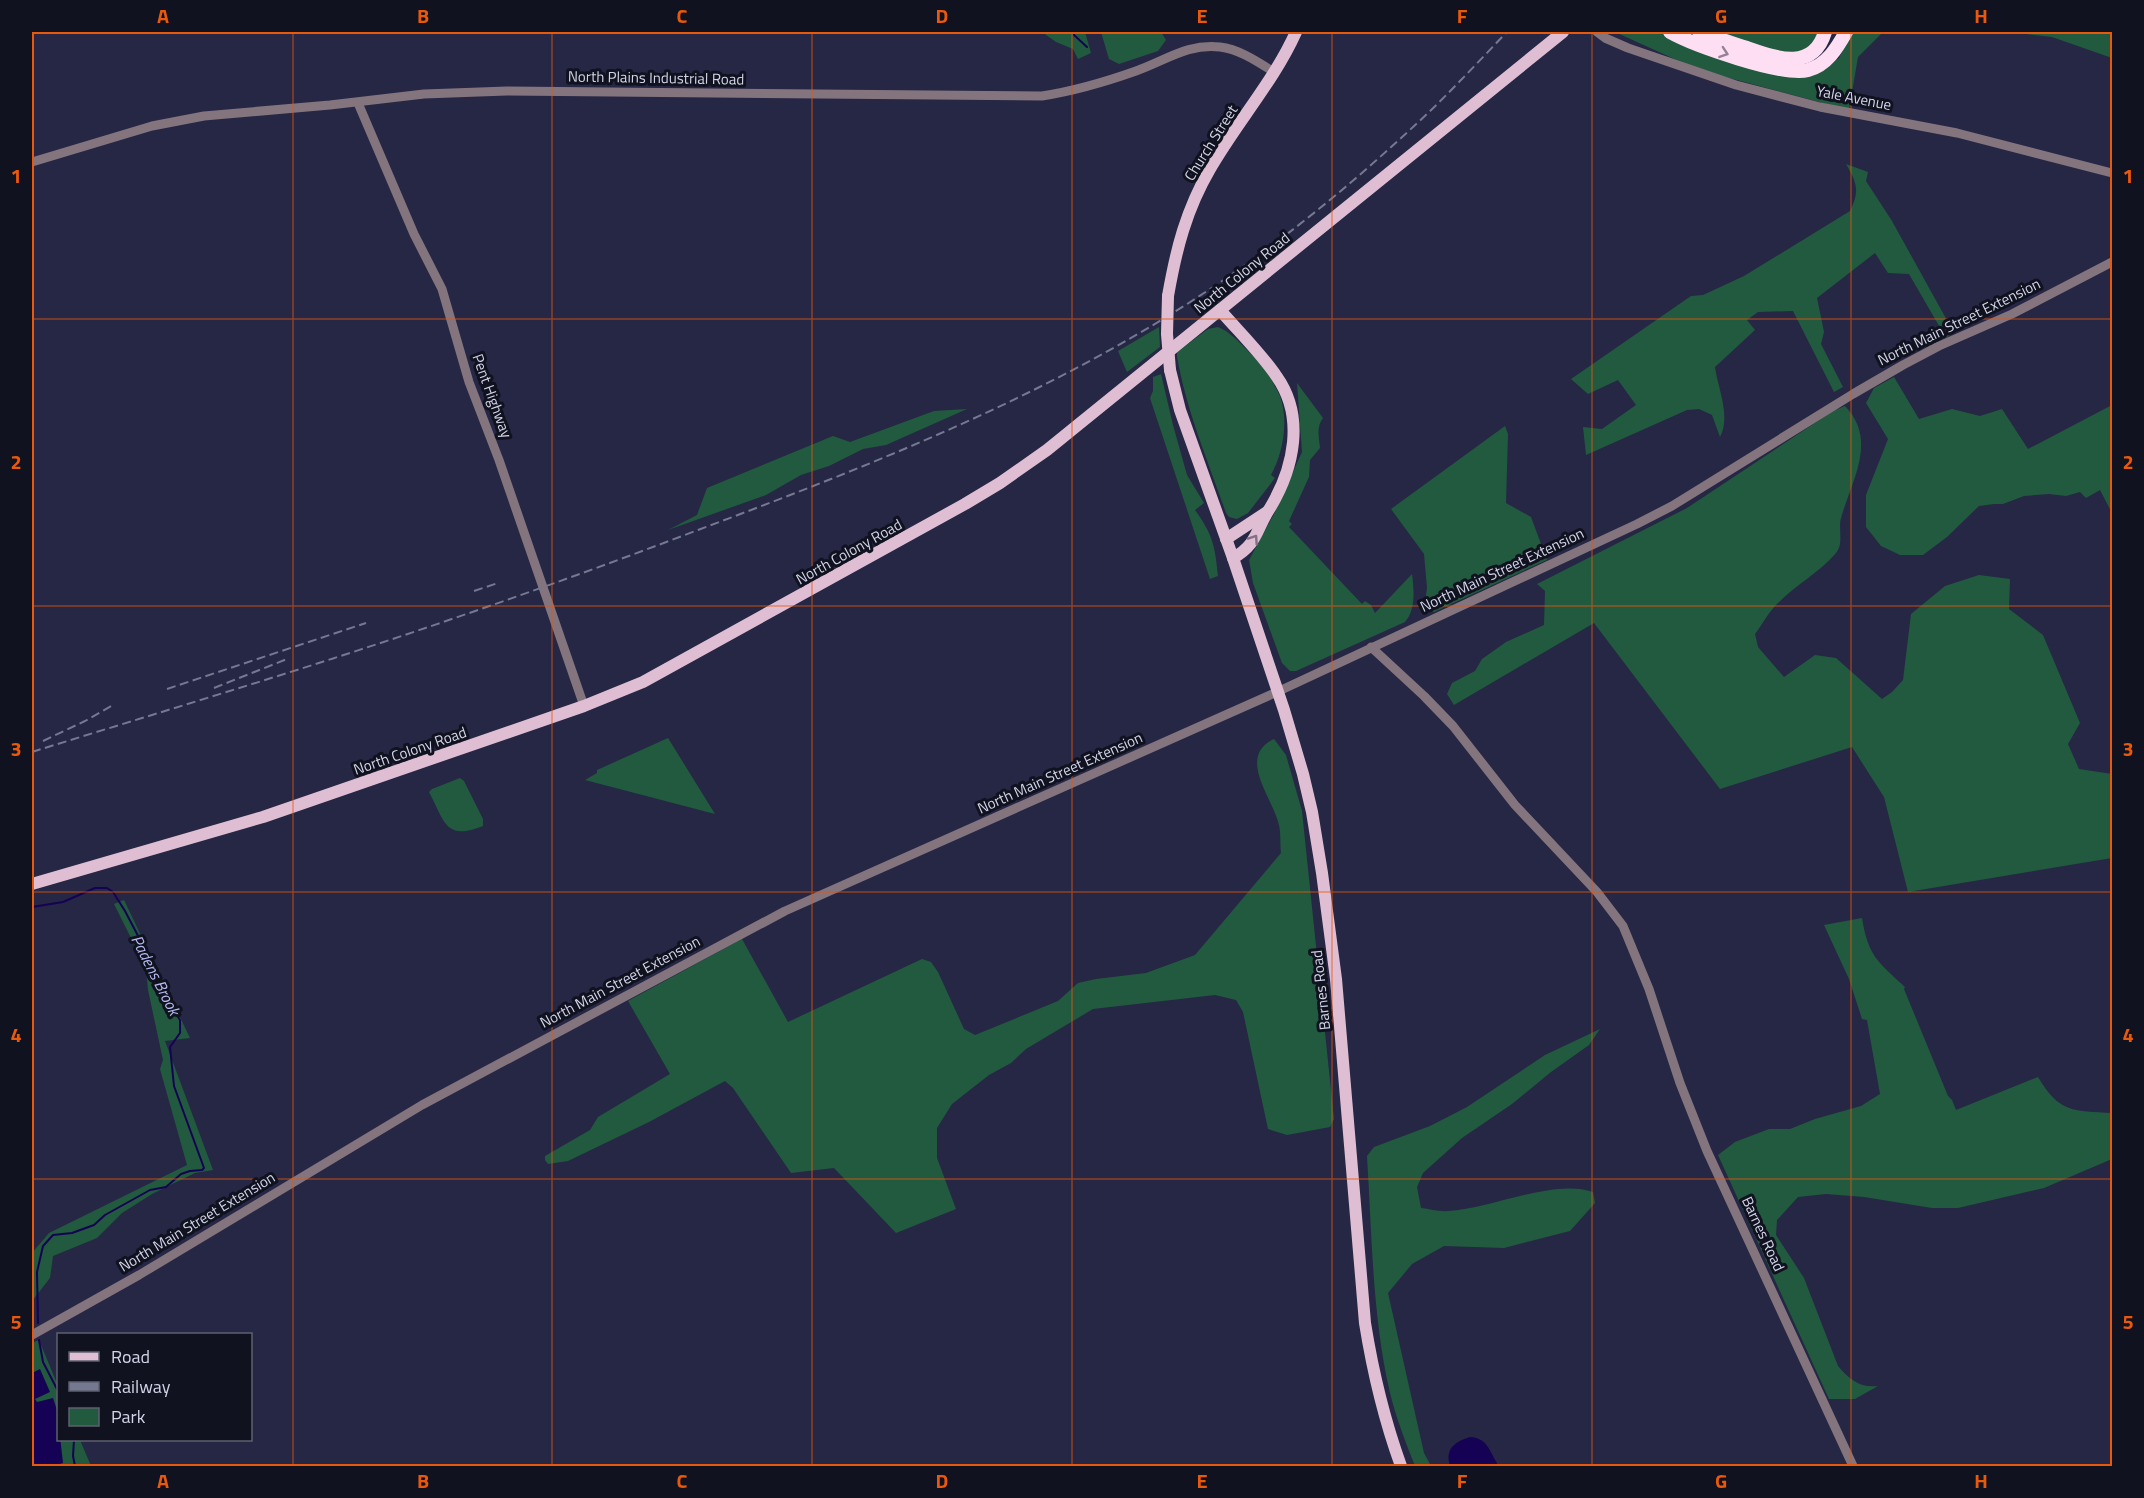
<svg xmlns="http://www.w3.org/2000/svg" width="2144" height="1498" font-family="'Titillium Web',sans-serif">
<style>
.green{fill:#225a3f}
.water{fill:#160254}
.lines{fill:none;stroke-linecap:round;stroke-linejoin:round}
.stream{stroke:#160254;stroke-width:2}
.tertiary{stroke:#84747e;stroke-width:9}
.primary{stroke:#dfbed3;stroke-width:12}
.motorway{stroke:#fedef2;stroke-width:14}
.rail{stroke:#757891;stroke-width:2;stroke-dasharray:9 4.5;stroke-linecap:butt}
.primary-bridge{stroke:#dfbed3;stroke-width:12}
.oneway{stroke:#938293}
.oneway2{stroke:#827182}
.grid{fill:none;stroke:#e8590c;stroke-width:1.5;stroke-opacity:0.55}
.labels{text-anchor:middle;stroke-width:6;stroke-linejoin:round;paint-order:stroke}
.street-label{font-size:15px;fill:#d2d5e8;stroke:#11121f}
.water-label{font-size:16px;font-style:italic;fill:#b5bbf2;stroke:#11121f}
.neatline{fill:none;stroke:#e8590c;stroke-width:2}
.grid-label{font-size:20px;text-anchor:middle;font-weight:bold;fill:#e8590c}
</style>
<rect width="100%" height="100%" fill="#252745"/>
<g class="green">
<path d="M 1042,32 L 1085,32 L 1091,53 L 1078,59 L 1073,49 L 1056,42 Z"/>
<path d="M 1101,32 L 1161,32 L 1166,40 L 1158,51 L 1119,64 L 1109,59 Z"/>
<path d="M 1615,32 L 1666,32 L 1824,68 L 1839,58 L 1852,32 L 1883,32 L 1858,57 L 1849,110 L 1722,76 L 1681,62 Z"/>
<path d="M 1716,32 L 1822,32 L 1808,51 L 1787,55 Z"/>
<path d="M 2009,32 L 2112,32 L 2112,58 L 2052,37 Z"/>
<path d="M 1846,164 L 1868,172 L 1866,181 L 1892,221 L 1954,333 L 1946,338 L 1909,274 L 1888,273 L 1875,253 L 1817,298 L 1824,332 L 1821,344 L 1843,387 L 1834,392 L 1793,311 L 1758,312 L 1747,320 L 1755,330 L 1715,367 C 1718,389 1731,416 1720,437 L 1712,415 L 1699,409 L 1687,410 L 1586,455 L 1583,427 L 1602,429 L 1636,405 L 1618,380 L 1588,394 L 1571,379 L 1691,296 L 1703,295 L 1744,276 L 1850,211 C 1860,191 1857,183 1846,164 Z"/>
<path d="M 1159,327 L 1160,347 L 1127,372 L 1118,351 Z"/>
<path d="M 1218,327 L 1226,331 L 1236,339 L 1271,374 C 1271,383 1277,388 1280,396 C 1289,421 1283,453 1271,475 L 1275,478 L 1248,513 L 1237,519 L 1229,517 L 1226,513 C 1208,461 1186,410 1177,356 L 1177,352 L 1208,329 Z"/>
<path d="M 1161,374 L 1173,425 L 1187,475 L 1204,503 L 1195,510 C 1213,535 1215,546 1218,576 L 1210,579 L 1150,398 L 1153,391 L 1153,377 Z"/>
<path d="M 1894,377 L 1919,419 L 1952,409 L 1980,416 L 2002,409 L 2028,449 L 2112,405 L 2112,513 L 2100,490 L 2086,498 L 2080,492 L 2066,496 L 2049,494 L 2024,496 L 2003,504 L 1994,504 L 1979,506 L 1947,537 L 1923,555 L 1900,555 L 1881,546 L 1866,527 L 1866,495 L 1888,439 L 1866,403 L 1874,388 Z"/>
<path d="M 1297,383 L 1323,418 C 1316,427 1319,437 1320,448 L 1310,460 L 1309,477 L 1289,521 L 1292,524 L 1289,527 L 1362,604 L 1365,601 L 1371,605 L 1375,613 L 1412,574 C 1414,589 1416,610 1405,622 L 1296,671 L 1290,671 L 1282,663 L 1253,583 L 1249,560 L 1274,514 L 1302,452 Z"/>
<path d="M 1845,406 C 1878,440 1852,480 1841,518 C 1838,529 1844,544 1836,553 C 1819,573 1794,586 1776,605 C 1768,613 1762,625 1755,634 L 1758,647 L 1784,677 L 1815,655 L 1836,658 L 1882,699 L 1892,692 L 1903,680 L 1911,614 L 1945,586 L 1979,575 L 2010,579 L 2009,609 L 2043,635 L 2080,723 L 2068,744 L 2079,769 L 2112,774 L 2112,858 L 1908,892 L 1884,797 L 1852,747 L 1720,789 L 1594,623 L 1454,705 L 1447,694 L 1452,683 L 1475,671 L 1482,659 L 1506,642 L 1544,625 L 1545,591 L 1537,584 L 1687,508 L 1833,411 Z"/>
<path d="M 967,409 L 886,445 L 863,449 L 829,466 L 801,475 L 766,495 L 668,530 L 697,515 L 707,488 L 833,436 L 850,442 L 934,411 Z"/>
<path d="M 1505,426 L 1508,434 L 1506,503 L 1531,517 L 1547,560 L 1434,612 L 1428,609 L 1425,602 L 1427,588 L 1424,554 L 1391,509 Z"/>
<path d="M 668,738 L 715,814 L 585,780 L 597,773 L 597,770 Z"/>
<path d="M 1274,739 L 1286,755 L 1302,811 L 1334,1119 L 1330,1127 L 1287,1135 L 1268,1129 L 1243,1012 L 1236,1000 L 1215,995 L 1093,1009 L 1026,1049 L 1011,1063 L 989,1075 L 952,1104 L 937,1128 L 937,1158 L 956,1209 L 896,1233 L 834,1168 L 791,1173 L 733,1088 L 725,1081 L 649,1122 L 568,1161 L 548,1164 L 545,1160 L 545,1156 L 590,1130 L 598,1117 L 670,1074 L 628,1001 L 742,939 L 788,1022 L 922,959 L 931,962 L 938,972 L 964,1029 L 975,1035 L 1058,1001 L 1078,983 L 1096,979 L 1146,973 L 1195,955 L 1281,853 C 1280,844 1281,834 1279,825 C 1273,798 1236,757 1274,739 Z"/>
<path d="M 460,778 L 464,781 L 483,819 L 483,826 C 445,841 445,822 429,792 L 432,789 Z"/>
<path d="M 124,900 L 190,1038 L 165,1041 L 213,1170 L 195,1173 L 152,1194 L 122,1213 L 97,1238 L 53,1256 L 50,1278 L 32,1301 L 32,1253 L 49,1233 L 187,1165 L 160,1069 L 163,1060 L 148,990 L 146,968 L 114,904 Z"/>
<path d="M 1862,918 C 1868,956 1878,962 1905,987 L 1904,989 L 1948,1096 L 1952,1100 L 1956,1110 L 2038,1077 C 2059,1113 2074,1111 2112,1113 L 2112,1159 L 2044,1188 L 1958,1208 L 1932,1208 L 1864,1197 L 1826,1194 L 1798,1197 L 1777,1220 L 1776,1235 L 1804,1278 L 1838,1366 C 1850,1380 1860,1388 1878,1386 L 1855,1399 L 1829,1399 L 1718,1155 L 1735,1142 L 1769,1129 L 1790,1129 L 1815,1119 L 1861,1106 L 1880,1094 L 1867,1020 L 1862,1019 L 1849,979 L 1824,925 Z"/>
<path d="M 1600,1029 L 1589,1045 L 1551,1072 L 1512,1104 L 1462,1138 L 1423,1173 L 1417,1187 L 1421,1208 C 1430,1209 1439,1212 1448,1211 C 1491,1209 1554,1178 1593,1192 L 1595,1203 L 1570,1231 L 1504,1248 L 1444,1246 L 1412,1264 L 1388,1293 L 1424,1453 L 1431,1466 L 1415,1466 C 1406,1443 1396,1418 1390,1393 C 1372,1315 1372,1235 1367,1156 L 1374,1147 L 1430,1126 L 1467,1107 L 1545,1055 Z"/>
<path d="M 39,1340 L 58,1386 L 58,1440 L 80,1440 L 91,1466 L 32,1466 L 32,1343 Z"/>
</g>
<g class="water">
<path d="M 40,1369 L 50,1392 L 35,1399 L 37,1402 L 53,1398 L 57,1410 L 63,1463 L 54,1466 L 32,1466 L 32,1373 Z"/>
<path d="M 1470,1437 C 1487,1438 1489,1450 1497,1463 L 1496,1466 L 1450,1466 C 1445,1449 1454,1442 1470,1437 Z"/>
</g>
<g class="lines">
<g class="stream">
<path d="M 1074,32 L 1074,35 L 1087,47"/>
<path d="M 32,907 L 63,902 L 95,888 L 107,888 L 113,892 L 125,911 L 156,970 L 157,983 L 180,1020 L 180,1033 L 170,1047 L 174,1086 L 204,1168 L 202,1170 L 190,1171 L 181,1174 L 166,1187 L 150,1190 L 105,1215 L 94,1225 L 72,1233 L 53,1235 L 43,1246 L 37,1272 L 38,1323"/>
<path d="M 39,1340 L 43,1362 L 58,1391"/>
<path d="M 74,1440 L 73,1456 L 75,1466"/>
</g>
<g class="tertiary">
<path d="M 1597,32 L 1605,38 L 1628,48 L 1736,85 L 1820,107 L 1957,133 L 2112,173"/>
<path d="M 358,103 L 414,234 L 442,289 L 469,382 L 499,460 L 584,706"/>
<path d="M 32,162 L 152,126 L 204,116 L 330,105 L 424,94 L 507,91 L 1042,96 C 1074,91 1105,82 1136,71 C 1165,61 1188,43 1220,47 C 1239,49 1258,62 1274,72"/>
<path d="M 1371,647 L 1424,696 L 1453,726 L 1515,805 L 1597,892 L 1623,926 L 1649,989 L 1680,1083 L 1707,1151 L 1853,1466"/>
<path d="M 32,1335 L 139,1275 L 422,1105 L 785,911 L 1277,692 L 1637,524 L 1672,506 L 1853,394 L 1903,365 L 1939,346 L 2012,314 L 2112,262"/>
</g>
<g class="primary">
<path d="M 1168,296 C 1176,250 1186,210 1210,169 C 1237,122 1274,81 1296,32"/>
<path d="M 1220,310 C 1239,332 1261,353 1277,377 C 1305,417 1294,468 1270,508 C 1256,529 1258,544 1233,558"/>
<path d="M 1170,370 L 1180,410 L 1233,558 L 1284,710 L 1303,774 L 1312,812 L 1322,873 L 1336,979 L 1365,1323 C 1373,1373 1384,1419 1401,1466"/>
<path d="M 1226,539 L 1267,512"/>
<path d="M 32,884 L 263,817 L 584,706 L 643,682 L 965,504 L 1000,483 L 1047,450 L 1563,32"/>
</g>
<g class="motorway">
<path d="M 1670,32 C 1693,45 1783,77 1808,70 C 1827,65 1837,48 1846,32"/>
<path d="M 1699,32 C 1715,37 1731,43 1747,48 C 1776,58 1813,72 1825,32"/>
</g>
<g class="rail">
<path d="M 474,591 L 498,583"/>
<path d="M 214,688 L 287,659"/>
<path d="M 167,689 L 366,623"/>
<path d="M 43,741 L 85,721 L 113,705"/>
<path d="M 32,752 C 170,709 309,668 446,621 C 531,592 614,562 698,530 C 882,461 1061,391 1225,279 C 1291,234 1354,182 1413,127 C 1446,97 1476,64 1507,32"/>
</g>
<path class="primary-bridge" d="M 1168,296 L 1167,334 L 1170,370"/>
</g>
<defs><path id="oneway-chevron" d="M-2-3.5L2.5 0L-2 3.5" fill="none" stroke-width="1.6" stroke-linecap="round" stroke-linejoin="round" transform="scale(1.5)"/></defs>
<use class="oneway" href="#oneway-chevron" transform="translate(1724 53) rotate(19)"/>
<use class="oneway2" href="#oneway-chevron" transform="translate(1254 539) rotate(-56)"/>
<path class="grid" d="M 293,32 L 293,1466M 552,32 L 552,1466M 812,32 L 812,1466M 1072,32 L 1072,1466M 1332,32 L 1332,1466M 1592,32 L 1592,1466M 1851,32 L 1851,1466M 32,319 L 2112,319M 32,606 L 2112,606M 32,892 L 2112,892M 32,1179 L 2112,1179"/>
<g class="labels">
<g class="street-label">
<text transform="translate(656 78) rotate(1)" y="5">North Plains Industrial Road</text>
<text transform="translate(1854 98) rotate(11)" y="5">Yale Avenue</text>
<text transform="translate(1211 143) rotate(-58)" y="5">Church Street</text>
<text transform="translate(1242 273) rotate(-39)" y="5">North Colony Road</text>
<text transform="translate(1959 322) rotate(-26)" y="5">North Main Street Extension</text>
<text transform="translate(492 396) rotate(70)" y="5">Pent Highway</text>
<text transform="translate(849 552) rotate(-29)" y="5">North Colony Road</text>
<text transform="translate(1502 570) rotate(-25)" y="5">North Main Street Extension</text>
<text transform="translate(410 751) rotate(-19)" y="5">North Colony Road</text>
<text transform="translate(1060 773) rotate(-24)" y="5">North Main Street Extension</text>
<text transform="translate(620 982) rotate(-28)" y="5">North Main Street Extension</text>
<text transform="translate(1321 990) rotate(-96)" y="5">Barnes Road</text>
<text transform="translate(197 1222) rotate(-31)" y="5">North Main Street Extension</text>
<text transform="translate(1763 1234) rotate(65)" y="5">Barnes Road</text>
</g>
<g class="water-label">
<text transform="translate(156 975) rotate(63)" y="6">Padens Brook</text>
</g>
</g>
<rect width="2144" height="1498" fill="none" stroke="#11121f" stroke-width="66"/>
<rect x="57" y="1333" width="195" height="108" fill="#11121f" stroke="#5e606f" stroke-width="1.5"/>
<rect x="69" y="1352" width="30" height="9" fill="#dfbed3" stroke="#5e606f" stroke-width="1.5"/>
<text x="111" y="1363" font-size="18" fill="#d2d5e8">Road</text>
<rect x="69" y="1382" width="30" height="9" fill="#757891" stroke="#5e606f" stroke-width="1.5"/>
<text x="111" y="1393" font-size="18" fill="#d2d5e8">Railway</text>
<rect x="69" y="1408" width="30" height="18" fill="#225a3f" stroke="#5e606f" stroke-width="1.5"/>
<text x="111" y="1423" font-size="18" fill="#d2d5e8">Park</text>
<rect x="33" y="33" width="2078" height="1432" class="neatline"/>
<g class="grid-label">
<text x="163" y="23">A</text>
<text x="423" y="23">B</text>
<text x="682" y="23">C</text>
<text x="942" y="23">D</text>
<text x="1202" y="23">E</text>
<text x="1462" y="23">F</text>
<text x="1721" y="23">G</text>
<text x="1981" y="23">H</text>
<text x="16" y="183">1</text>
<text x="2128" y="183">1</text>
<text x="16" y="469">2</text>
<text x="2128" y="469">2</text>
<text x="16" y="756">3</text>
<text x="2128" y="756">3</text>
<text x="16" y="1042">4</text>
<text x="2128" y="1042">4</text>
<text x="16" y="1329">5</text>
<text x="2128" y="1329">5</text>
<text x="163" y="1488">A</text>
<text x="423" y="1488">B</text>
<text x="682" y="1488">C</text>
<text x="942" y="1488">D</text>
<text x="1202" y="1488">E</text>
<text x="1462" y="1488">F</text>
<text x="1721" y="1488">G</text>
<text x="1981" y="1488">H</text>
</g>
</svg>
